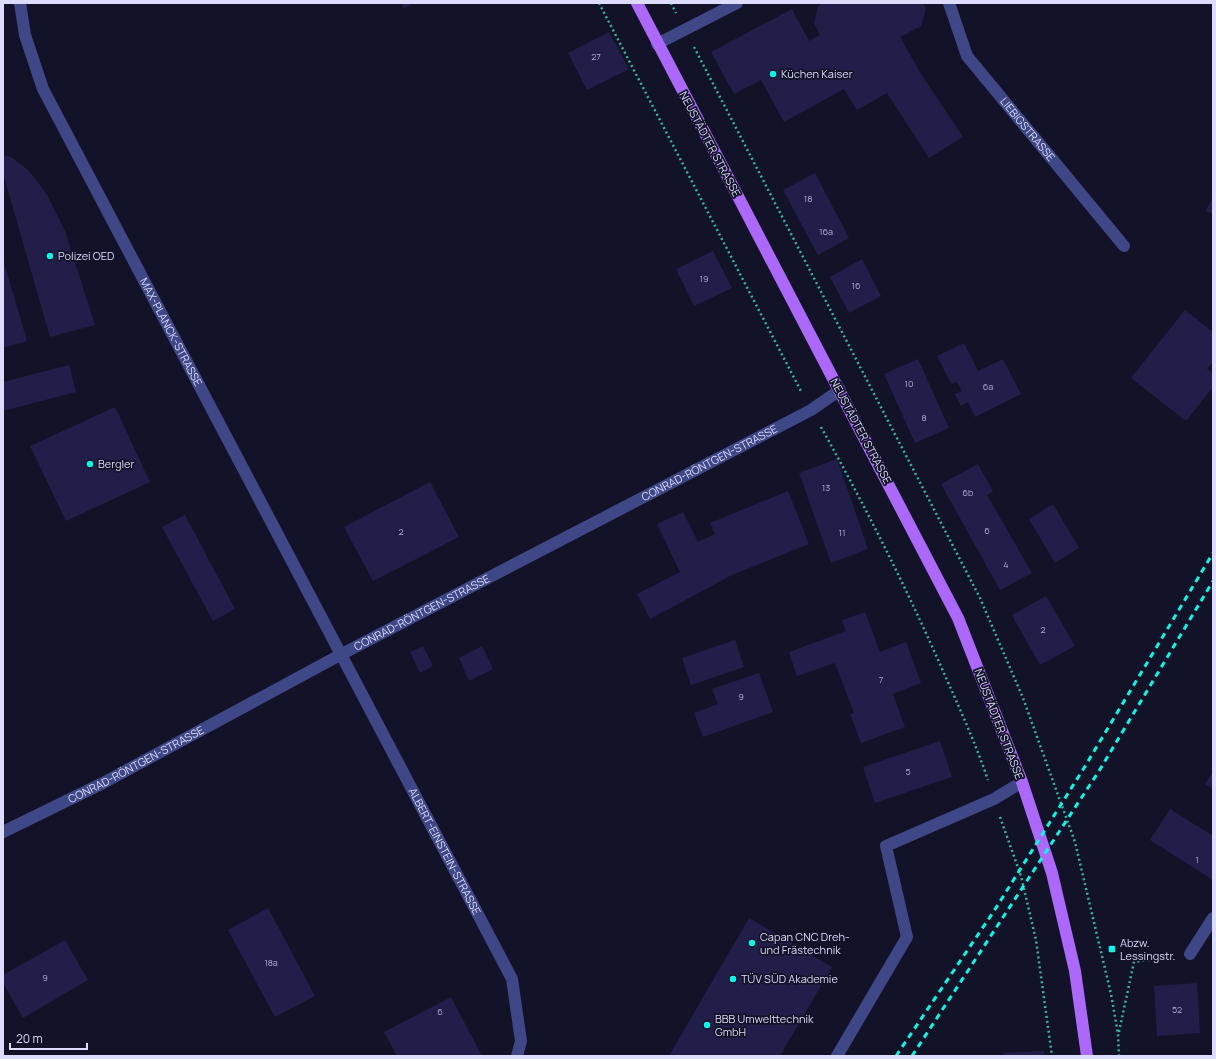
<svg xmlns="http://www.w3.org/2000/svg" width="1216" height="1059" font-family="Manrope,sans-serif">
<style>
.building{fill:#211f49}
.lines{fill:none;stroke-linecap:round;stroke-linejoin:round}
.path{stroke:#36b79c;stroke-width:2.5;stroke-dasharray:2 3;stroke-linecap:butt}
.minor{stroke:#3f4786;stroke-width:12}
.major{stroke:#ac68f8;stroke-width:12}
.rail{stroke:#11f4e8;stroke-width:3;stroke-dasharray:6 5;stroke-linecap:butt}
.poi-dot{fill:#11f4e8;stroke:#121229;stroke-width:1.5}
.labels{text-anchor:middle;stroke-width:3.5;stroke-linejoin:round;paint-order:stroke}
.number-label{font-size:9px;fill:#adaed0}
.poi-label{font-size:11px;fill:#dcddfd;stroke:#121229;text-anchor:start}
.street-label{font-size:11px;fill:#dcddfd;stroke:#121229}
</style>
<rect width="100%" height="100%" fill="#121229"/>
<g class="building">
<path d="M 401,3 L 414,3 L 404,8 Z"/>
<path d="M 822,3 L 923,3 L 926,9 L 921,26 L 900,37 L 921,74 L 963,137 L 929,158 L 887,93 L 857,110 L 844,89 L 784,122 L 761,80 L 734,94 L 711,52 L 792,9 L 809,41 L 820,35 L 814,23 L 818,6 Z"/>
<path d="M 609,32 L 629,69 L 587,90 L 568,53 Z"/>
<path d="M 3,155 L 11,157 L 28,170 L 46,193 L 65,231 L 95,325 L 50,337 L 3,173 Z"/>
<path d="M 815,173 L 849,238 L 818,255 L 783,190 Z"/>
<path d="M 1213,196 L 1213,214 L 1206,211 Z"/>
<path d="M 713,251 L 732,288 L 694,306 L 676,269 Z"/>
<path d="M 3,259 L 27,341 L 3,348 Z"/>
<path d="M 862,259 L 881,296 L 849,313 L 830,277 Z"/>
<path d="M 1185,310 L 1213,332 L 1213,362 L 1207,369 L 1213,373 L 1213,387 L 1186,421 L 1131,378 Z"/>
<path d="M 964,343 L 978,371 L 1003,359 L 1021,394 L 975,417 L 968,402 L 961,406 L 955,394 L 962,391 L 957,382 L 951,384 L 937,356 Z"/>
<path d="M 918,359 L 949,428 L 915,443 L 884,374 Z"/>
<path d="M 69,365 L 76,392 L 3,411 L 3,382 Z"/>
<path d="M 115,407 L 150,482 L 66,521 L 30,446 Z"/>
<path d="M 837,459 L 868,549 L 831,563 L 799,473 Z"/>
<path d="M 978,464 L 993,491 L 987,495 L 1032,573 L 1000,590 L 941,484 Z"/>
<path d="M 430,482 L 459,537 L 373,581 L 344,527 Z"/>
<path d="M 788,491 L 809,544 L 732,575 L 650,619 L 637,594 L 680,572 L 657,524 L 683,512 L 698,542 L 715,534 L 710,523 Z"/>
<path d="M 1053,504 L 1079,548 L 1055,563 L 1029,519 Z"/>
<path d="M 185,515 L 235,609 L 213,621 L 162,527 Z"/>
<path d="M 1046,596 L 1075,646 L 1040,665 L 1012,615 Z"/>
<path d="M 865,612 L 880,652 L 906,642 L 921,683 L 893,694 L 905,727 L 861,743 L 850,714 L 854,713 L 835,663 L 797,676 L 789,652 L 846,631 L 842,620 Z"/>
<path d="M 735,640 L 744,667 L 691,685 L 682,658 Z"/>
<path d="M 423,646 L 433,666 L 420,673 L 410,652 Z"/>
<path d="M 482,646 L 493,669 L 469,681 L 459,658 Z"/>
<path d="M 759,673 L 773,712 L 703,737 L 694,713 L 718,704 L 712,689 Z"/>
<path d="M 940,741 L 952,777 L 875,803 L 863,767 Z"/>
<path d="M 1213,772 L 1213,789 L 1205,784 Z"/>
<path d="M 1170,809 L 1213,836 L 1213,880 L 1150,840 Z"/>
<path d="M 268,908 L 315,996 L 275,1017 L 228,930 Z"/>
<path d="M 749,918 L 832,967 L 780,1056 L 669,1056 Z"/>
<path d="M 65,940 L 88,980 L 23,1018 L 3,983 L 3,975 Z"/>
<path d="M 1197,983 L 1200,1033 L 1157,1036 L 1154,986 Z"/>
<path d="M 451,997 L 482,1056 L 397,1056 L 384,1032 Z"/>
<path d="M 1044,1051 L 1044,1056 L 1004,1056 L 1003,1053 Z"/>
</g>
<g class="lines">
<g class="path">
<path d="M 599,3 L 802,393"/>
<path d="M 671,3 L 676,13"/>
<path d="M 694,47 L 980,598 L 1023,698 L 1075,842 L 1111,994 L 1118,1034 L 1119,1056"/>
<path d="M 821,427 C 865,506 906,587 943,671 C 959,707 975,742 988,780"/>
<path d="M 1000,817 L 1021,876 L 1036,940 L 1052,1056"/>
<path d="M 1119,1032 L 1134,962 L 1171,957"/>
</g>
<g class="minor">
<path id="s1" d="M 20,3 L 25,35 L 43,89 L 512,979 L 521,1041 L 517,1056"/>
<path id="s2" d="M 949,3 L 967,56 L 1124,246"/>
<path d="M 657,44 L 737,3"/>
<path id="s3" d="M 3,832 L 103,783 L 340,655 L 811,410 L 840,390"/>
<path d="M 1190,954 L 1213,918"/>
<path d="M 837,1056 L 907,937 L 886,846 L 994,799 L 1022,782"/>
</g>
<path class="major" d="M 637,3 L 958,618 L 1022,782 L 1052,873 L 1075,971 L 1087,1056"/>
<g class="rail">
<path d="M 896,1056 L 994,911 L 1084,768 L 1213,553"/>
<path d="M 912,1056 L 1099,771 L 1213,581"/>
</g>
</g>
<g class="poi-dot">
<circle cx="773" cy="74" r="4"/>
<circle cx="50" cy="256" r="4"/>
<circle cx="90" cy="464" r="4"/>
<circle cx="752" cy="943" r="4"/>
<rect x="1108" y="945" width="8" height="8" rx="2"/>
<circle cx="733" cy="979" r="4"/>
<circle cx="707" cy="1025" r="4"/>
</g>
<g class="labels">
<g class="number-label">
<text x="596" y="60">27</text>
<text x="808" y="202">18</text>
<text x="826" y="235">16a</text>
<text x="704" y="282">19</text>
<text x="856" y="289">16</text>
<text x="909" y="387">10</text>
<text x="988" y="390">6a</text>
<text x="924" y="421">8</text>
<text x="826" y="491">13</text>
<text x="968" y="496">6b</text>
<text x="987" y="534">6</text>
<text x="401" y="535">2</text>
<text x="842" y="536">11</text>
<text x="1006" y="568">4</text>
<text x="1043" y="633">2</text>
<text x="881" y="683">7</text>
<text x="741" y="700">9</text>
<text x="908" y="775">5</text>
<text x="1197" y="863">1</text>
<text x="271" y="966">18a</text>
<text x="45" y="981">9</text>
<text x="1177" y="1013">52</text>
<text x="440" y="1015">6</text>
</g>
<g class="poi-label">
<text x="781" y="78">Küchen Kaiser</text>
<text x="58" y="260">Polizei OED</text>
<text x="98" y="468">Bergler</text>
<text x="760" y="941">Capan CNC Dreh-<tspan x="760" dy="13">und Frästechnik</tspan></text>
<text x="1120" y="947">Abzw.<tspan x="1120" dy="13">Lessingstr.</tspan></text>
<text x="741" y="983">TÜV SÜD Akademie</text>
<text x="715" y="1023">BBB Umwelttechnik<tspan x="715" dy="13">GmbH</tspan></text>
</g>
<g class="street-label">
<text dy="4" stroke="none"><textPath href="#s2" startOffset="151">LIEBIGSTRASSE</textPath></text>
<text transform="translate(710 144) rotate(62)" y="4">NEUSTÄDTER STRASSE</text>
<text dy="4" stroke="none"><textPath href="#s1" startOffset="364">MAX-PLANCK-STRASSE</textPath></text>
<text transform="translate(861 431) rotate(62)" y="4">NEUSTÄDTER STRASSE</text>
<text dy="4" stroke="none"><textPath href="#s3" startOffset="797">CONRAD-RÖNTGEN-STRASSE</textPath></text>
<text dy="4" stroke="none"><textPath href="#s3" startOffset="473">CONRAD-RÖNTGEN-STRASSE</textPath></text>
<text transform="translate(999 724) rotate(69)" y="4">NEUSTÄDTER STRASSE</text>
<text dy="4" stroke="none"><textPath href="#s3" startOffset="149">CONRAD-RÖNTGEN-STRASSE</textPath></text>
<text dy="4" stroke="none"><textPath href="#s1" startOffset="951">ALBERT-EINSTEIN-STRASSE</textPath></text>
</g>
</g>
<rect width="1216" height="1059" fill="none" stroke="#dcddfd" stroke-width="8"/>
<path d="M10 1043v6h77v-6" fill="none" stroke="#dcddfd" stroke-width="2"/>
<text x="16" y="1043" font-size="12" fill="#dcddfd" stroke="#121229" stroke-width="3" paint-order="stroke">20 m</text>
</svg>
